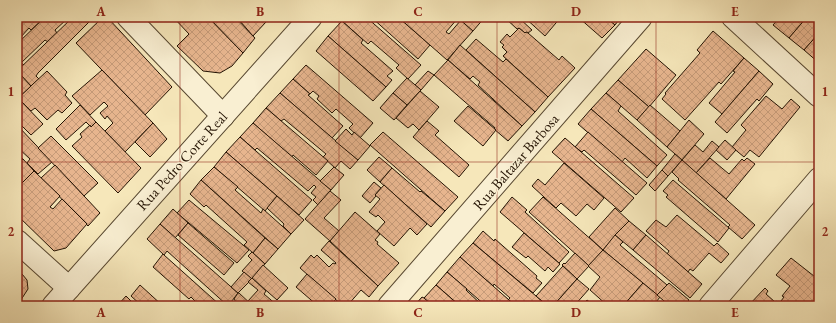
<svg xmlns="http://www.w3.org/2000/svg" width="836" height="323" font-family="'EB Garamond',serif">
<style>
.building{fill:url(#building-cross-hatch);stroke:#241303}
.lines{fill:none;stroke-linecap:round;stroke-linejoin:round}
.minor-casing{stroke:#584831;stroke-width:24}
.tertiary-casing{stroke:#584831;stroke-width:24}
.minor{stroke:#f9efd2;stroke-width:22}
.tertiary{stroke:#f9efd2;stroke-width:22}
.grid{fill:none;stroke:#8f2418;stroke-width:1;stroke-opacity:0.55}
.labels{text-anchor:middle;stroke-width:3;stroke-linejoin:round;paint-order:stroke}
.street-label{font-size:15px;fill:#241303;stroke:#f9efd2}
.neatline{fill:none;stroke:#8f2418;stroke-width:1.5}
.grid-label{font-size:13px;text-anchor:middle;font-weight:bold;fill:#8f2418}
</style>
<defs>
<pattern id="building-cross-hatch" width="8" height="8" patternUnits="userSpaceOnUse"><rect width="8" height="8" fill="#e7b58e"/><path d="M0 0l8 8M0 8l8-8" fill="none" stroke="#c69b79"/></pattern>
</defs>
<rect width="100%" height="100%" fill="#f6e7ba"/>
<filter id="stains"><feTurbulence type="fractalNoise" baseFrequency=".005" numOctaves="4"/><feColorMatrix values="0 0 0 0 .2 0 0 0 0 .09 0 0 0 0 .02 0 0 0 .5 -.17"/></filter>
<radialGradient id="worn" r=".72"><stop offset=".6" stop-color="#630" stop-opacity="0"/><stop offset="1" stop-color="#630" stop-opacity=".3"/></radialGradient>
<g class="building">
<path d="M 17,17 L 42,17 L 44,18 L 31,30 L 29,28 L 20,38 L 17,37 Z"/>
<path d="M 45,17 L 73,17 L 69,21 L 67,19 L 55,30 L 57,33 L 48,42 L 45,40 L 21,63 L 24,65 L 17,71 L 17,44 Z"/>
<path d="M 73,17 L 90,17 L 92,19 L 38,73 L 36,76 L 39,79 L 31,86 L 17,71 Z"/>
<path d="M 103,17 L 107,17 L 172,87 L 145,115 L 76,43 Z"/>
<path d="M 173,17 L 208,17 L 243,53 L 232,66 L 220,73 L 203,71 L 177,46 L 189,34 Z"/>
<path d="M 208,17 L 235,17 L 255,38 L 243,53 Z"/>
<path d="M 239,17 L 261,17 L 266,22 L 253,36 L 240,21 L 242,19 Z"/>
<path d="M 345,17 L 366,17 L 421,65 L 408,79 L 396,68 L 399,65 L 371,41 L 368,44 L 342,21 Z"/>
<path d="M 371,17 L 398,17 L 430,45 L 418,59 Z"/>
<path d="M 398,17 L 457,17 L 458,18 L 446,32 L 449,34 L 461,20 L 473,31 L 447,60 Z"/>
<path d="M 457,17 L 485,17 L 473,31 Z"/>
<path d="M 504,17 L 518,17 L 532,30 L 528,33 L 526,32 L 525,33 L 519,28 L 517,29 Z"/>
<path d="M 524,17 L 561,17 L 545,36 Z"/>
<path d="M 578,17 L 606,17 L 615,25 L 602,38 Z"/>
<path d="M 606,17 L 621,17 L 615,25 Z"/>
<path d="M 780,17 L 807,17 L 789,38 L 773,25 Z"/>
<path d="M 807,17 L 819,17 L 819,33 L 804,50 L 789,38 Z"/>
<path d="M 342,21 L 363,40 L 361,43 L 393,71 L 387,76 L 392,80 L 386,87 L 328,36 Z"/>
<path d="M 519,28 L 525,33 L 526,32 L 528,33 L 559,60 L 562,56 L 575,68 L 548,97 L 503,56 L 507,52 L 502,47 L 504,45 L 500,42 L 507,34 L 510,37 Z"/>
<path d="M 713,31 L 744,58 L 721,84 L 719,82 L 685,120 L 662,99 L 666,94 L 665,93 L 700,53 L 697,50 Z"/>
<path d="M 819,33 L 819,63 L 804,50 Z"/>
<path d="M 328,36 L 386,87 L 373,101 L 316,51 Z"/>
<path d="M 476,39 L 503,62 L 506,59 L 548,97 L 535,112 L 466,50 Z"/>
<path d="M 460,45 L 535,112 L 522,126 L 478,85 L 480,82 L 473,76 L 470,79 L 448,60 Z"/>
<path d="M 646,49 L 676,75 L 649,107 L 618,80 Z"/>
<path d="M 744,58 L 759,71 L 722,114 L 709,103 L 735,72 L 733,71 Z"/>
<path d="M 448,60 L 522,126 L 508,141 L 494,129 L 495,128 L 434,75 Z"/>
<path d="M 306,65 L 373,123 L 360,138 L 349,128 L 353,124 L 336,109 L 332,113 L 317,99 L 319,96 L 313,91 L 310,94 L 293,79 Z"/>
<path d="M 102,70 L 153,123 L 125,152 L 105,131 L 113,123 L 107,116 L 105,119 L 100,113 L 108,106 L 104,102 L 90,115 L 72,96 Z"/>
<path d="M 47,71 L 67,92 L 65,95 L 72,103 L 62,113 L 58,110 L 47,120 L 35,108 L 31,111 L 18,98 Z"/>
<path d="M 428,71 L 434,75 L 421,90 L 415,85 Z"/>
<path d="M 759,71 L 773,84 L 759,101 L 757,99 L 727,133 L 715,122 Z"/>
<path d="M 17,72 L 18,72 L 31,86 L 17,99 Z"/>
<path d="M 407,78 L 421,90 L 407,105 L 393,93 Z"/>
<path d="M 293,79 L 310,94 L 308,95 L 343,126 L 332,138 L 280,93 Z"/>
<path d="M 618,80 L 649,107 L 637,120 L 606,93 Z"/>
<path d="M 420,91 L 439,107 L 419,130 L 413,124 L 408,128 L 396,118 Z"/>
<path d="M 280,93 L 358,160 L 350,169 L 341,161 L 335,168 L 323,157 L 326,154 L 284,119 L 281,121 L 266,108 Z"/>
<path d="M 393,93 L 407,105 L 394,120 L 380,108 Z"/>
<path d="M 606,93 L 621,106 L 618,111 L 667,155 L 657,166 L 591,109 Z"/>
<path d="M 766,96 L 782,109 L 791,99 L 800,107 L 759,157 L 750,150 L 744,157 L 732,147 L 746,130 L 741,125 Z"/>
<path d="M 18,98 L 43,124 L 31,135 L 17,121 L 17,99 Z"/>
<path d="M 80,105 L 96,122 L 91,127 L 86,122 L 66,140 L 56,129 Z"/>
<path d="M 650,105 L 680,131 L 667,147 L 637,120 Z"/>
<path d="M 468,106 L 496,130 L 483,146 L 454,121 Z"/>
<path d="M 266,108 L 328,161 L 316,175 L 293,155 L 292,157 L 253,123 Z"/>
<path d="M 591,109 L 657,166 L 647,178 L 625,158 L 622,162 L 578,124 Z"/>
<path d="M 689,120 L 704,134 L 682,160 L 667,147 Z"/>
<path d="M 427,121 L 439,131 L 435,135 L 469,165 L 459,177 L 413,137 Z"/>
<path d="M 96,122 L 141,168 L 118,193 L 72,146 L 82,137 L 80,134 L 90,125 L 91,127 Z"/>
<path d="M 153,123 L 167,139 L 150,157 L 135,142 Z"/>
<path d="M 253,123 L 331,190 L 318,205 L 313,200 L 316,197 L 311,193 L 316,187 L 314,185 L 308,191 L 257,148 L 255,150 L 240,137 Z"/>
<path d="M 17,125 L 52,162 L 38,174 L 27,163 L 30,159 L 17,147 Z"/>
<path d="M 346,129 L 352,135 L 354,132 L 370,146 L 358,160 L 335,141 Z"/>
<path d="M 383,132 L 458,197 L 445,211 L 370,145 Z"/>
<path d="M 588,132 L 647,183 L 636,195 L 584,150 L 582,152 L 575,147 Z"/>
<path d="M 51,136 L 98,183 L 84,196 L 38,148 Z"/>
<path d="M 240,137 L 312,200 L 299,215 L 226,152 Z"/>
<path d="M 565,138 L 634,198 L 621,212 L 552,152 Z"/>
<path d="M 725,140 L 736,150 L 727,160 L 716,150 Z"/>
<path d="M 712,141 L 719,147 L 696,173 L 682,160 L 695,145 L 703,152 Z"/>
<path d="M 226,152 L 277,196 L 265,211 L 214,167 Z"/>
<path d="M 17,153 L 23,159 L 17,164 Z"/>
<path d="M 675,154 L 682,160 L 668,176 L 662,170 Z"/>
<path d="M 379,157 L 392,168 L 380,182 L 367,170 Z"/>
<path d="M 710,158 L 729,174 L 742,159 L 744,161 L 747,158 L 755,164 L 726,199 L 696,173 Z"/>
<path d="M 23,159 L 34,171 L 17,188 L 17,164 Z"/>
<path d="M 682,160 L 755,225 L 742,239 L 728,227 L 730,225 L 678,180 L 679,179 L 672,172 Z"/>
<path d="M 564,163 L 604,198 L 594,210 L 587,204 L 576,216 L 561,203 L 556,208 L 532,186 L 538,179 L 545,185 Z"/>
<path d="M 55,165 L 100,213 L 88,226 L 41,178 Z"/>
<path d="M 214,167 L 238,187 L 235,190 L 261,213 L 263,209 L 291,234 L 278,249 L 201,180 Z"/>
<path d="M 334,167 L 344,175 L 331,190 L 320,181 Z"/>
<path d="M 392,168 L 420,192 L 421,191 L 445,211 L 431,227 L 380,182 Z"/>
<path d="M 662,170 L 668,176 L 655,191 L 649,185 Z"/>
<path d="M 34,171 L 60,196 L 50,207 L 53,209 L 62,199 L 87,224 L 66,248 L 54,251 L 17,215 L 17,188 Z"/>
<path d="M 201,180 L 265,238 L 253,253 L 244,245 L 247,242 L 206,205 L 204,207 L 190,194 Z"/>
<path d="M 673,180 L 729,228 L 718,242 L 666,197 L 668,195 L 663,191 Z"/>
<path d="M 374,182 L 381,188 L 375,195 L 376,196 L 370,203 L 362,196 Z"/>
<path d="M 384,185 L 427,224 L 417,235 L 410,228 L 394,246 L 377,231 L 385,222 L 378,215 L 376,217 L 369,212 L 380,199 L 375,195 Z"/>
<path d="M 330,191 L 341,200 L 324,218 L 339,231 L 330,241 L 305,219 Z"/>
<path d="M 277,196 L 304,220 L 291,234 L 283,226 L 284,224 L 267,208 Z"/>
<path d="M 512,197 L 527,210 L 525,212 L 569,252 L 559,263 L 500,212 Z"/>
<path d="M 543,197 L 603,250 L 589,266 L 529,212 Z"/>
<path d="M 189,200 L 249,250 L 237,263 L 177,213 Z"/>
<path d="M 615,208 L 629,221 L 603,250 L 589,237 Z"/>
<path d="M 173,209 L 188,223 L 175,238 L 160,224 Z"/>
<path d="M 355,212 L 380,234 L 375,240 L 378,242 L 377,244 L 399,263 L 378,286 L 330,241 Z"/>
<path d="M 677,215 L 714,246 L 717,243 L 729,254 L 721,263 L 709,253 L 693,271 L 690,269 L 688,272 L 667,254 L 669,251 L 646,231 L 656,220 L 666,227 Z"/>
<path d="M 629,221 L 646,235 L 633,250 L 615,235 Z"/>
<path d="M 188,223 L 234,263 L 224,275 L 178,235 Z"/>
<path d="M 160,224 L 238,293 L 228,306 L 167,251 L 164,255 L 147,239 Z"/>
<path d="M 483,231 L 494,241 L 495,239 L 537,276 L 536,278 L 542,283 L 533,293 L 473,243 Z"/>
<path d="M 524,233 L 560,264 L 553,272 L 548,267 L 545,271 L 528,256 L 526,258 L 512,247 Z"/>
<path d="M 615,235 L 623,242 L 620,245 L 667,285 L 657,295 L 603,250 Z"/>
<path d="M 646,235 L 702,284 L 690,298 L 633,250 Z"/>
<path d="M 265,238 L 278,249 L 265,264 L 253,253 Z"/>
<path d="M 329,241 L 378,286 L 369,297 L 361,290 L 347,306 L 343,306 L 300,268 L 311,255 L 314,258 L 317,255 L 329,267 L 333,263 L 335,264 L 336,263 L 321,250 Z"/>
<path d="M 473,243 L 536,296 L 548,306 L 516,306 L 508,300 L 510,298 L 494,284 L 493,286 L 460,257 Z"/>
<path d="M 603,250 L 643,283 L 623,306 L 608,306 L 590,290 L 600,277 L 588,266 Z"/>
<path d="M 252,252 L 265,264 L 252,279 L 242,271 L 252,260 L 248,256 Z"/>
<path d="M 575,253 L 589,266 L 577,279 L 562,265 L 564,263 L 565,264 Z"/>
<path d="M 163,254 L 164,255 L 221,306 L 193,306 L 196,302 L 191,297 L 189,299 L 153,267 Z"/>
<path d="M 460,257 L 493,286 L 516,306 L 486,306 L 447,272 Z"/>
<path d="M 791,258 L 819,280 L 819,306 L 787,306 L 781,301 L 784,297 L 782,296 L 790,286 L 776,275 Z"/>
<path d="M 263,265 L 288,288 L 277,300 L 252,278 Z"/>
<path d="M 563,266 L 577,279 L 553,306 L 548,306 L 536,296 Z"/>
<path d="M 244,272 L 252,279 L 238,293 L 231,287 Z"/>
<path d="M 447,272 L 467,289 L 466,290 L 483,306 L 460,306 L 436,285 Z"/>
<path d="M 22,274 L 27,280 L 28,289 L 17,306 L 17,278 Z"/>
<path d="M 307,274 L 336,299 L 330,306 L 318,306 L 296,287 Z"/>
<path d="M 252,278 L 266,291 L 264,294 L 278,306 L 253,306 L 248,301 L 258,290 L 248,282 Z"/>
<path d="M 577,279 L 589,289 L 574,306 L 553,306 Z"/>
<path d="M 643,283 L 660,297 L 653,306 L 623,306 Z"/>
<path d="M 669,283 L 689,300 L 683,306 L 670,306 L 657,295 Z"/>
<path d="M 140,285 L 163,306 L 142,306 L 131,296 Z"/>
<path d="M 436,285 L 460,306 L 433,306 L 424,298 Z"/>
<path d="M 765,288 L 768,291 L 766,294 L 775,302 L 772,306 L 748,306 Z"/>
<path d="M 238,293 L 239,293 L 253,306 L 233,306 L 236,302 L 234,299 Z"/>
<path d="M 126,296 L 136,306 L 117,306 Z"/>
<path d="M 422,297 L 424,298 L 433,306 L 414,306 Z"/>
<path d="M 587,300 L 592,304 L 593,302 L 597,306 L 581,306 Z"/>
<path d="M 776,301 L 782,306 L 772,306 Z"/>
</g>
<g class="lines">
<g class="minor-casing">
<g id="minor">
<path d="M 128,17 L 223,116"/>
<path d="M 733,17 L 819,96"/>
<path d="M 17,241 L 69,288"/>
<path d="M 389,306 L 641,17"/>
<path d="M 710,306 L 819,179"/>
</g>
</g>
<g class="tertiary-casing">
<path id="tertiary" d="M 53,306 L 311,17"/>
</g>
<use href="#minor" class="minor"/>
<use href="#tertiary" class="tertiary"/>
</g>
<path class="grid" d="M 180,17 L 180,306M 339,17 L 339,306M 497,17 L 497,306M 656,17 L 656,306M 17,162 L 819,162"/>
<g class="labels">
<g class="street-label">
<text transform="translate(182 161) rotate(-48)" y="5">Rua Pedro Corte Real</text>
<text transform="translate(516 162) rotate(-49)" y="5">Rua Baltazar Barbosa</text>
</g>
</g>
<rect width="836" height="323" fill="none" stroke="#f6e7ba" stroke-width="44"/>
<rect x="22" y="22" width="792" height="279" class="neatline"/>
<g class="grid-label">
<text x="101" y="16">A</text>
<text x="260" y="16">B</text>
<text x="418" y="16">C</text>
<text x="576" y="16">D</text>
<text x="735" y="16">E</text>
<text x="11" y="96">1</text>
<text x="825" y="96">1</text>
<text x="11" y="236">2</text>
<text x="825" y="236">2</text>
<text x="101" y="317">A</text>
<text x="260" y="317">B</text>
<text x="418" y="317">C</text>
<text x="576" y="317">D</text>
<text x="735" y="317">E</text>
</g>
<rect width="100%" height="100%" filter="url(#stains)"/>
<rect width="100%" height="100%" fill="url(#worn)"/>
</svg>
